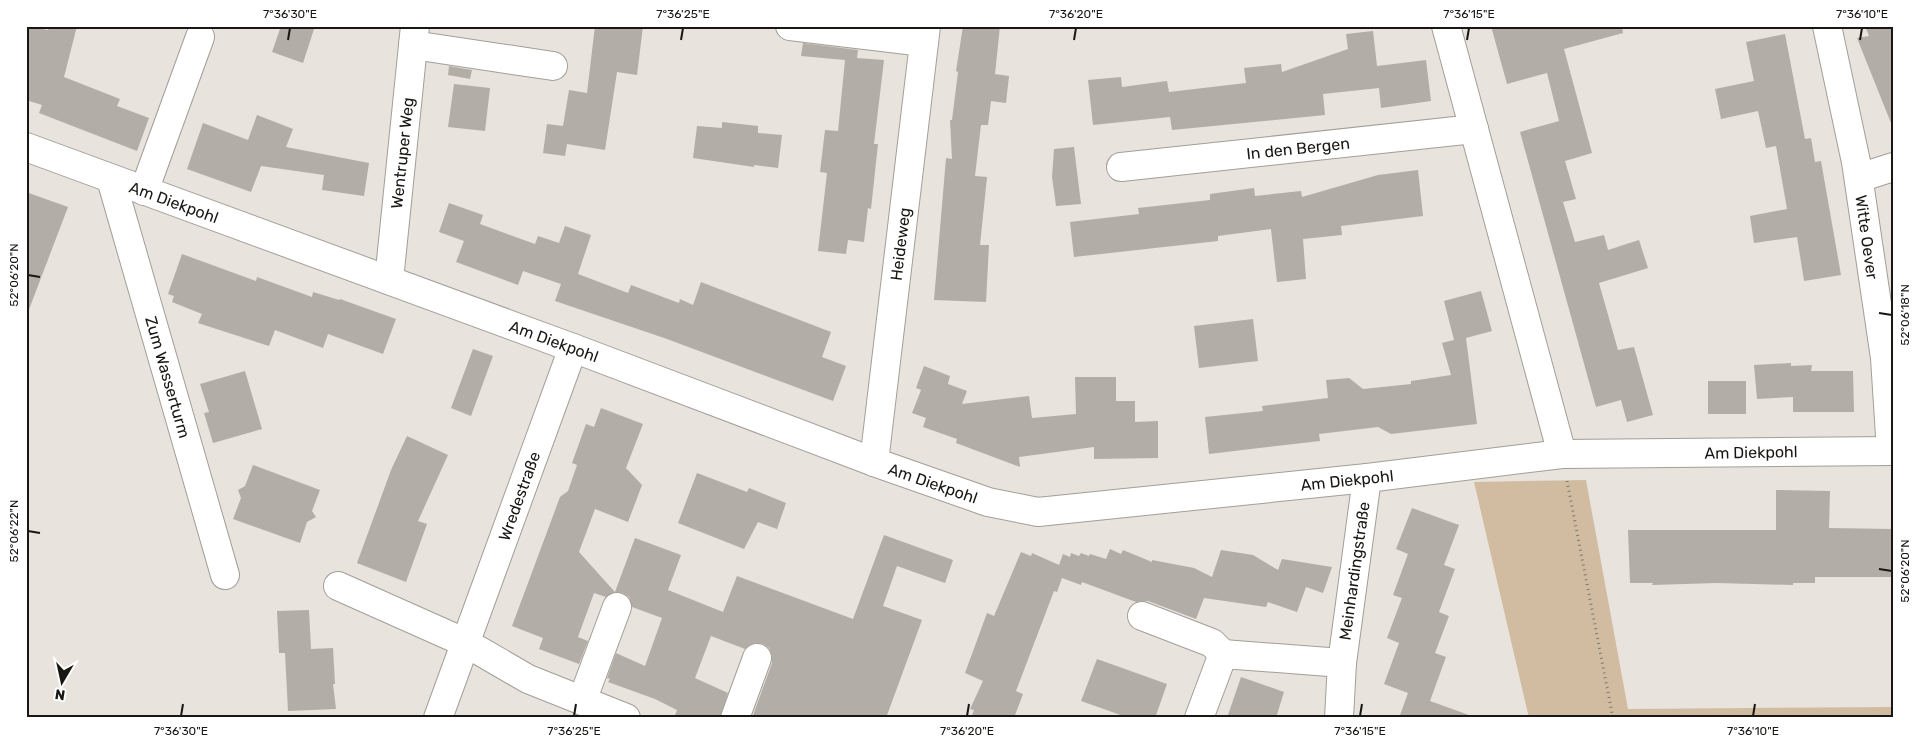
<svg xmlns="http://www.w3.org/2000/svg" width="1919" height="744" font-family="Rubik,sans-serif">
<style>
.green{fill:#d1bca1}
.building{fill:#b2ada6}
.lines{fill:none;stroke-linecap:round;stroke-linejoin:round}
.minor-casing{stroke:#a39e97;stroke-width:30}
.path{stroke:#7b7873;stroke-width:3;stroke-dasharray:1 4;stroke-linecap:butt}
.minor{stroke:#fff;stroke-width:28}
.ticks{fill:none;stroke:#191714;stroke-width:2}
.labels{text-anchor:middle;stroke-width:5;stroke-linejoin:round;paint-order:stroke}
.street-label{font-size:16px;fill:#191714;stroke:#fff}
.neatline{fill:none;stroke:#191714;stroke-width:2}
.ticks-label{font-size:12px;text-anchor:middle;fill:#191714}
</style>
<rect width="100%" height="100%" fill="#e8e3dc"/>
<path class="green" d="M 1586,480 L 1628,709 L 1893,707 L 1893,718 L 1529,718 L 1474,482 Z"/>
<g class="building">
<path d="M 26,26 L 48,30 L 49,26 L 77,26 L 64,77 L 120,99 L 117,106 L 149,118 L 137,151 L 39,113 L 42,105 L 26,100 Z"/>
<path d="M 281,26 L 315,26 L 303,63 L 272,52 Z"/>
<path d="M 595,26 L 643,26 L 637,75 L 617,72 L 605,150 L 567,144 L 565,156 L 543,153 L 547,124 L 563,126 L 569,90 L 587,93 Z"/>
<path d="M 963,26 L 1000,26 L 995,74 L 1009,76 L 1006,103 L 991,101 L 988,125 L 981,125 L 975,176 L 987,177 L 980,245 L 989,245 L 986,302 L 934,300 L 946,158 L 952,159 L 950,120 L 952,120 L 958,72 L 956,71 Z"/>
<path d="M 1491,26 L 1622,26 L 1623,33 L 1564,49 L 1592,153 L 1565,161 L 1576,199 L 1563,202 L 1575,242 L 1604,235 L 1608,250 L 1639,240 L 1648,268 L 1599,283 L 1618,350 L 1634,347 L 1653,415 L 1627,422 L 1621,400 L 1596,407 L 1520,132 L 1559,121 L 1547,73 L 1507,84 Z"/>
<path d="M 1865,26 L 1893,26 L 1893,128 L 1857,38 L 1869,36 Z"/>
<path d="M 1373,31 L 1377,66 L 1426,60 L 1431,101 L 1381,108 L 1379,88 L 1323,94 L 1325,115 L 1172,130 L 1170,117 L 1093,125 L 1088,80 L 1121,77 L 1122,87 L 1167,81 L 1169,92 L 1246,83 L 1244,68 L 1281,64 L 1282,72 L 1348,49 L 1346,34 Z"/>
<path d="M 1785,34 L 1805,139 L 1811,138 L 1815,162 L 1821,161 L 1841,275 L 1804,281 L 1797,237 L 1754,243 L 1750,216 L 1787,209 L 1776,146 L 1766,148 L 1758,111 L 1721,119 L 1715,89 L 1754,81 L 1746,42 Z"/>
<path d="M 803,43 L 858,50 L 857,58 L 884,60 L 874,144 L 878,144 L 871,209 L 868,208 L 864,242 L 848,240 L 846,254 L 818,251 L 827,173 L 820,172 L 825,130 L 838,131 L 845,60 L 801,56 Z"/>
<path d="M 449,66 L 472,70 L 470,79 L 448,75 Z"/>
<path d="M 454,84 L 490,88 L 485,131 L 448,127 Z"/>
<path d="M 257,115 L 293,129 L 286,147 L 369,163 L 364,196 L 322,190 L 324,175 L 261,166 L 251,192 L 187,169 L 203,123 L 248,140 Z"/>
<path d="M 722,122 L 758,126 L 758,133 L 782,135 L 778,168 L 754,165 L 754,167 L 693,158 L 697,126 L 722,128 Z"/>
<path d="M 1074,147 L 1081,204 L 1056,206 L 1052,177 L 1054,149 Z"/>
<path d="M 1418,170 L 1423,216 L 1341,226 L 1342,235 L 1303,239 L 1306,279 L 1277,282 L 1271,229 L 1218,236 L 1218,241 L 1074,257 L 1070,222 L 1139,214 L 1138,208 L 1210,200 L 1210,194 L 1254,188 L 1255,196 L 1301,191 L 1302,197 L 1378,175 Z"/>
<path d="M 26,192 L 68,207 L 28,312 L 26,311 Z"/>
<path d="M 449,203 L 483,215 L 480,224 L 535,244 L 538,236 L 559,243 L 565,226 L 591,235 L 578,274 L 628,293 L 631,285 L 679,303 L 680,299 L 693,305 L 701,282 L 831,332 L 822,357 L 846,366 L 833,401 L 667,339 L 555,301 L 561,284 L 523,271 L 518,285 L 456,262 L 464,241 L 439,232 Z"/>
<path d="M 182,254 L 256,281 L 257,277 L 312,297 L 313,292 L 339,300 L 340,299 L 396,319 L 383,354 L 328,334 L 323,348 L 275,330 L 269,346 L 198,323 L 202,314 L 172,302 L 174,296 L 168,294 Z"/>
<path d="M 1481,291 L 1492,331 L 1466,338 L 1477,424 L 1391,434 L 1378,427 L 1319,434 L 1320,441 L 1209,454 L 1205,417 L 1263,411 L 1262,406 L 1328,398 L 1326,380 L 1349,378 L 1363,389 L 1411,384 L 1411,381 L 1451,375 L 1442,343 L 1454,340 L 1444,301 Z"/>
<path d="M 1253,319 L 1258,361 L 1199,368 L 1194,326 Z"/>
<path d="M 473,349 L 493,356 L 471,416 L 451,408 Z"/>
<path d="M 1791,363 L 1791,366 L 1812,365 L 1811,371 L 1853,371 L 1854,412 L 1793,412 L 1793,397 L 1757,399 L 1754,365 Z"/>
<path d="M 924,366 L 950,376 L 948,384 L 967,391 L 962,404 L 1029,396 L 1032,418 L 1076,414 L 1075,377 L 1116,377 L 1116,401 L 1135,401 L 1135,422 L 1158,421 L 1158,458 L 1094,459 L 1094,447 L 1019,457 L 1020,467 L 956,443 L 957,439 L 923,427 L 926,418 L 912,413 L 921,390 L 916,388 Z"/>
<path d="M 245,371 L 262,429 L 213,443 L 204,413 L 209,412 L 200,384 Z"/>
<rect x="1708" y="381" width="38" height="33"/>
<path d="M 601,408 L 643,424 L 626,468 L 642,485 L 628,522 L 595,509 L 579,552 L 615,592 L 606,597 L 594,593 L 578,637 L 588,641 L 579,664 L 539,649 L 543,638 L 512,626 L 560,497 L 568,491 L 577,465 L 572,463 L 586,424 L 594,427 Z"/>
<path d="M 407,436 L 448,455 L 418,521 L 427,524 L 406,582 L 357,563 L 391,470 Z"/>
<path d="M 253,465 L 320,490 L 312,511 L 316,517 L 307,522 L 300,543 L 233,519 L 241,498 L 238,490 L 245,486 Z"/>
<path d="M 697,473 L 747,492 L 749,488 L 786,503 L 777,529 L 758,522 L 744,549 L 678,523 Z"/>
<path d="M 1776,490 L 1830,491 L 1829,528 L 1893,529 L 1893,577 L 1815,577 L 1815,583 L 1793,583 L 1793,585 L 1717,583 L 1652,585 L 1653,583 L 1630,583 L 1628,530 L 1776,530 Z"/>
<path d="M 1412,508 L 1459,525 L 1444,565 L 1455,569 L 1439,612 L 1449,616 L 1435,653 L 1446,657 L 1430,701 L 1469,715 L 1469,718 L 1399,718 L 1408,693 L 1384,684 L 1399,643 L 1387,638 L 1402,598 L 1393,595 L 1408,554 L 1396,549 Z"/>
<path d="M 884,535 L 953,560 L 945,583 L 897,566 L 883,606 L 922,620 L 886,718 L 752,718 L 772,663 L 772,656 L 769,648 L 763,644 L 755,643 L 745,649 L 711,636 L 695,678 L 728,693 L 720,718 L 674,718 L 677,710 L 655,699 L 608,682 L 610,679 L 607,678 L 616,653 L 645,666 L 662,618 L 632,607 L 629,597 L 623,593 L 615,592 L 635,538 L 681,555 L 668,590 L 723,612 L 737,576 L 853,619 Z"/>
<path d="M 1110,549 L 1121,554 L 1123,550 L 1152,562 L 1152,560 L 1194,568 L 1212,577 L 1221,550 L 1253,555 L 1278,570 L 1282,559 L 1332,567 L 1323,593 L 1306,587 L 1297,612 L 1268,602 L 1266,607 L 1204,598 L 1196,619 L 1148,601 L 1136,602 L 1082,582 L 1081,585 L 1062,578 L 1057,592 L 1054,591 L 1016,691 L 1023,694 L 1014,718 L 971,718 L 974,710 L 970,709 L 983,681 L 965,673 L 987,613 L 994,616 L 1021,552 L 1031,556 L 1032,553 L 1059,565 L 1063,554 L 1070,557 L 1071,553 L 1079,556 L 1081,553 L 1089,556 L 1090,554 L 1106,559 Z"/>
<path d="M 309,610 L 311,649 L 333,648 L 335,684 L 333,684 L 336,709 L 288,711 L 285,653 L 279,653 L 277,611 Z"/>
<path d="M 1097,659 L 1167,684 L 1155,718 L 1129,718 L 1081,701 Z"/>
<path d="M 1241,677 L 1284,692 L 1276,718 L 1227,718 Z"/>
</g>
<g class="lines">
<g class="minor-casing">
<g id="minor">
<path d="M 790,26 L 924,42"/>
<path d="M 1446,26 L 1562,454"/>
<path d="M 1827,26 L 1856,162 L 1885,358 L 1891,451"/>
<path d="M 413,45 L 553,66"/>
<path d="M 26,147 L 573,348 L 874,462 L 988,502 L 1038,512 L 1367,478 L 1562,454 L 1893,451"/>
<path d="M 1121,167 L 1474,129"/>
<path d="M 1859,178 L 1893,167"/>
<path d="M 111,179 L 225,575"/>
<path d="M 144,191 L 200,37"/>
<path d="M 389,280 L 415,26"/>
<path d="M 874,462 L 926,26"/>
<path d="M 338,586 L 466,643 L 528,679 L 626,718"/>
<path d="M 1142,616 L 1212,643 L 1223,654"/>
<path d="M 582,701 L 617,607"/>
<path d="M 438,718 L 573,348"/>
<path d="M 735,718 L 757,658"/>
<path d="M 1199,718 L 1223,654 L 1342,663"/>
<path d="M 1339,718 L 1342,663 L 1367,478"/>
</g>
</g>
<path class="path" d="M 1567,481 L 1613,718"/>
<use href="#minor" class="minor"/>
</g>
<path class="ticks" d="M 288,40 L 290,28M 681,40 L 683,28M 1074,40 L 1076,28M 1467,40 L 1469,28M 1860,40 L 1862,28M 28,275 L 40,277M 1879,313 L 1892,315M 28,531 L 40,533M 1879,569 L 1892,571M 181,716 L 183,704M 574,716 L 576,704M 967,716 L 969,704M 1360,716 L 1362,704M 1753,716 L 1755,704"/>
<g class="labels">
<g class="street-label">
<text transform="translate(1298 148) rotate(-6)" y="6">In den Bergen</text>
<text transform="translate(402 153) rotate(-84)" y="6">Wentruper Weg</text>
<text transform="translate(174 202) rotate(20)" y="6">Am Diekpohl</text>
<text transform="translate(1867 237) rotate(82)" y="6">Witte Oever</text>
<text transform="translate(900 244) rotate(-83)" y="6">Heideweg</text>
<text transform="translate(554 341) rotate(20)" y="6">Am Diekpohl</text>
<text transform="translate(168 377) rotate(74)" y="6">Zum Wasserturm</text>
<text transform="translate(1751 452) rotate(-1)" y="6">Am Diekpohl</text>
<text transform="translate(1347 480) rotate(-6)" y="6">Am Diekpohl</text>
<text transform="translate(933 483) rotate(19)" y="6">Am Diekpohl</text>
<text transform="translate(519 496) rotate(-70)" y="6">Wredestraße</text>
<text transform="translate(1354 571) rotate(-82)" y="6">Meinhardingstraße</text>
</g>
</g>
<rect width="1919" height="744" fill="none" stroke="#ffffff" stroke-width="55"/>
<g transform="translate(62 682) rotate(189)" stroke="#ffffff" stroke-width="4" paint-order="stroke">
<path d="M0-4L9 19L0 12L-9 19Z" fill="#191714"/>
<text y="-8" font-size="14" font-weight="bold" text-anchor="middle" fill="#191714">N</text>
</g>
<rect x="28" y="28" width="1864" height="688" class="neatline"/>
<g class="ticks-label">
<text x="290" y="18">7°36'30"E</text>
<text x="683" y="18">7°36'25"E</text>
<text x="1076" y="18">7°36'20"E</text>
<text x="1469" y="18">7°36'15"E</text>
<text x="1862" y="18">7°36'10"E</text>
<text transform="translate(14 275) rotate(-90)" y="4">52°06'20"N</text>
<text transform="translate(1905 315) rotate(-90)" y="4">52°06'18"N</text>
<text transform="translate(14 531) rotate(-90)" y="4">52°06'22"N</text>
<text transform="translate(1905 571) rotate(-90)" y="4">52°06'20"N</text>
<text x="181" y="735">7°36'30"E</text>
<text x="574" y="735">7°36'25"E</text>
<text x="967" y="735">7°36'20"E</text>
<text x="1360" y="735">7°36'15"E</text>
<text x="1753" y="735">7°36'10"E</text>
</g>
</svg>
